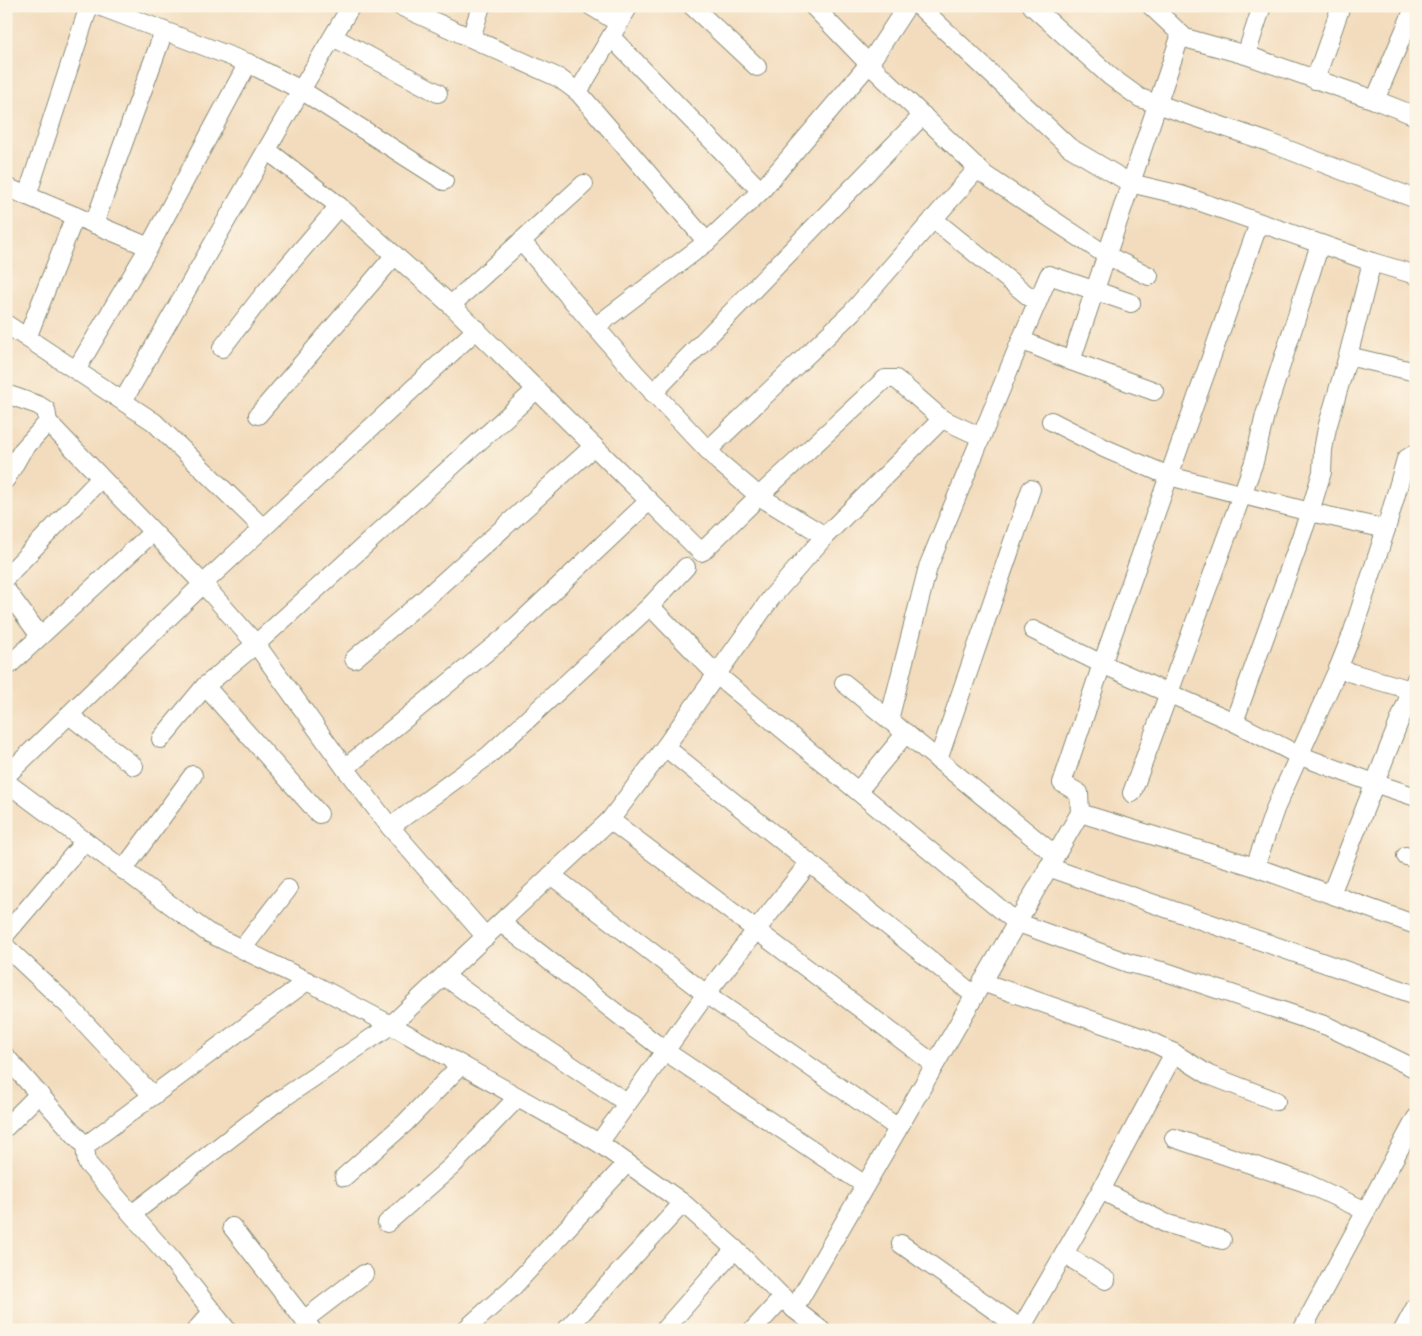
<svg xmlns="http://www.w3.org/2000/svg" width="1422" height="1336" font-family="Sriracha,sans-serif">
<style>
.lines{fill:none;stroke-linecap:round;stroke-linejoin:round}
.street-casing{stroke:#898c78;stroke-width:20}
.street{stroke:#fff;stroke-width:18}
</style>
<rect width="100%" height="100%" fill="#fcf5e5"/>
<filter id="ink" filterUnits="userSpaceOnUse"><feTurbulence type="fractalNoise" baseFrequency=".02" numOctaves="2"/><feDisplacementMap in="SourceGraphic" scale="10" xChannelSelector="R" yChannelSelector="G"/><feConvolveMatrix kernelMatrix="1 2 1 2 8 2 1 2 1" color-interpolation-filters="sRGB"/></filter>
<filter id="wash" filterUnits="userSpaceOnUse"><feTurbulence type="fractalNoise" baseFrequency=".0096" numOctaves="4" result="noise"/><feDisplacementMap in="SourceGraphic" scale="20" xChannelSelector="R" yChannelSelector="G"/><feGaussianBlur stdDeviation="1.12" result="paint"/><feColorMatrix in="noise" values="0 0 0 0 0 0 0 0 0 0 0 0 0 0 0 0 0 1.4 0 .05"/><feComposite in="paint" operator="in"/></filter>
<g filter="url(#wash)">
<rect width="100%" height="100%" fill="#f3dcbd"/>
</g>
<g filter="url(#ink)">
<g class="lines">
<g class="street-casing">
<g id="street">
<path d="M 99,6 L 248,63 L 301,90 L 444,181"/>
<path d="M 400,6 L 559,78 L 578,92 L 707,242"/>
<path d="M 591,6 L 619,23"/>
<path d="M 692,6 L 757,67"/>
<path d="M 813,6 L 869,64 L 985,175 L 1106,255 L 1149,276"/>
<path d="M 919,6 L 1069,147 L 1130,183 L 1181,195 L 1372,262 L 1416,275"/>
<path d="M 1032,6 L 1111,77 L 1140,98 L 1268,142 L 1416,199"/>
<path d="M 1151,6 L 1185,38 L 1246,55 L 1375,100 L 1416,116"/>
<path d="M 333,37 L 438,93"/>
<path d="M 611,37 L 761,191"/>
<path d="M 471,38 L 481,6"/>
<path d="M 1246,55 L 1262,6"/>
<path d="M 1315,80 L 1341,6"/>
<path d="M 578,92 L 629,6"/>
<path d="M 1375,100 L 1415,6"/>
<path d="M 267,150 L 339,206 L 451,305 L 701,552 L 703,551 L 759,496 L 885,379 L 896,379 L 942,419 L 981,437"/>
<path d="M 6,187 L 149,247"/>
<path d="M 27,196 L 89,6"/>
<path d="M 933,219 L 1037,303"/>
<path d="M 94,224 L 164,31"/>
<path d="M 521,241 L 635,373 L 719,462 L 759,496 L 825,536"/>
<path d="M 451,305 L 584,184"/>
<path d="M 6,324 L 154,422 L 263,528"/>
<path d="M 595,327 L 707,242 L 761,191 L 869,64 L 907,6"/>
<path d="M 27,338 L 75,216"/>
<path d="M 1021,340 L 1071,361 L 1154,391"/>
<path d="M 222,348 L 263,295 L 339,206"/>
<path d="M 1348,356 L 1416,372"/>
<path d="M 1071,361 L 1181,34"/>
<path d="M 76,370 L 149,247 L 248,63"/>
<path d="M 653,393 L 923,115"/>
<path d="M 6,394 L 38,405 L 46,410 L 48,422 L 203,584 L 256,644 L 345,768 L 390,827 L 486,937"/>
<path d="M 123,401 L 301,90 L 351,6"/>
<path d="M 258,415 L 395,255"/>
<path d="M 1051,421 L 1106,449 L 1169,476 L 1310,512 L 1386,529"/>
<path d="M 708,450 L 852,312 L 978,168"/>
<path d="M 6,479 L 22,451 L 48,422"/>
<path d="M 6,577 L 101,478"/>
<path d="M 6,590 L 40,636"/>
<path d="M 650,606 L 717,675 L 1016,922 L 1128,963 L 1166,972 L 1327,1026 L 1416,1069"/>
<path d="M 1033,630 L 1102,664 L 1234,722 L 1298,755 L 1374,783 L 1416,797"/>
<path d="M 354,659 L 428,596 L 594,446"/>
<path d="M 6,668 L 153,532"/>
<path d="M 1338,669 L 1411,690"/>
<path d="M 844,683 L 1055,855"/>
<path d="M 205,686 L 319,814"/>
<path d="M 69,715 L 134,766"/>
<path d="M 889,720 L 928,567 L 1021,340 L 1049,275 L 1131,303"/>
<path d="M 1234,722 L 1310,512 L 1322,472 L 1323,450 L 1327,428 L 1348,356 L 1372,262"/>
<path d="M 161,739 L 205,686 L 256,644 L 537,389"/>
<path d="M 665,747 L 974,995"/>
<path d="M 938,760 L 1031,489"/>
<path d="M 345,768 L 506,636 L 649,501"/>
<path d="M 6,776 L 203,584 L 477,329"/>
<path d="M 6,782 L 207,932 L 307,981 L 391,1025 L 599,1143 L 683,1203 L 735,1249 L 794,1309 L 821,1330"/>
<path d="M 858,791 L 906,733"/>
<path d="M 1132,793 L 1254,462 L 1265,415 L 1320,244"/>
<path d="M 1080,813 L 1255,867 L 1416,925"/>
<path d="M 610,820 L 934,1064"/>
<path d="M 390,827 L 488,756 L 650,606 L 686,567"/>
<path d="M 1406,856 L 1416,859"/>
<path d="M 1048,867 L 1416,995"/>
<path d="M 1255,867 L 1275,809 L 1338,669 L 1352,634 L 1386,529 L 1406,459 L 1416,453"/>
<path d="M 123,870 L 193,775"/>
<path d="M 551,875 L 706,994 L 898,1128"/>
<path d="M 1331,894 L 1416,679"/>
<path d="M 501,923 L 665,1051 L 865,1185"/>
<path d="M 6,934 L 85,841"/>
<path d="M 6,947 L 71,1008 L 153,1096"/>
<path d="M 242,949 L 288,889"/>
<path d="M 444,976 L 526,1035 L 627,1103"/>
<path d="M 982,982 L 1146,1039 L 1174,1053 L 1209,1075 L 1276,1101"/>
<path d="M 6,1057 L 85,1146 L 87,1163 L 170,1258 L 227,1330"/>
<path d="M 6,1127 L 39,1094"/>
<path d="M 1174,1138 L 1306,1183 L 1366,1211"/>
<path d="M 599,1143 L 706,994 L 809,863"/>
<path d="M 85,1146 L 307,981"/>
<path d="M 344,1177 L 405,1123 L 461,1065"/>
<path d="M 1101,1190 L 1165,1223 L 1222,1240"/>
<path d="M 132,1214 L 277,1102 L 391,1025 L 610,820 L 665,747 L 771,598 L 825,536 L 942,419"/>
<path d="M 387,1223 L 451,1167 L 518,1097"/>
<path d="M 232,1227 L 312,1330"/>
<path d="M 901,1244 L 1021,1329"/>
<path d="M 1064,1254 L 1106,1280"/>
<path d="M 794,1309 L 1080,813 L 1079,793 L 1062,783 L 1102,664 L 1259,223"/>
<path d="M 304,1320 L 364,1274"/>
<path d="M 196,1330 L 213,1311"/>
<path d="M 465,1330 L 512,1288 L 627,1163"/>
<path d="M 566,1330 L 683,1203"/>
<path d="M 664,1330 L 735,1249"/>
<path d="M 753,1330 L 783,1297"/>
<path d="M 1020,1330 L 1101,1190 L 1174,1053"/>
<path d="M 1302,1330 L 1416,1118"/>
<path d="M 1403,1330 L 1416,1306"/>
</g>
</g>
<use href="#street" class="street"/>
</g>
</g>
<rect width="1422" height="1336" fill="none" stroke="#fcf5e5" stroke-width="25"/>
</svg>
